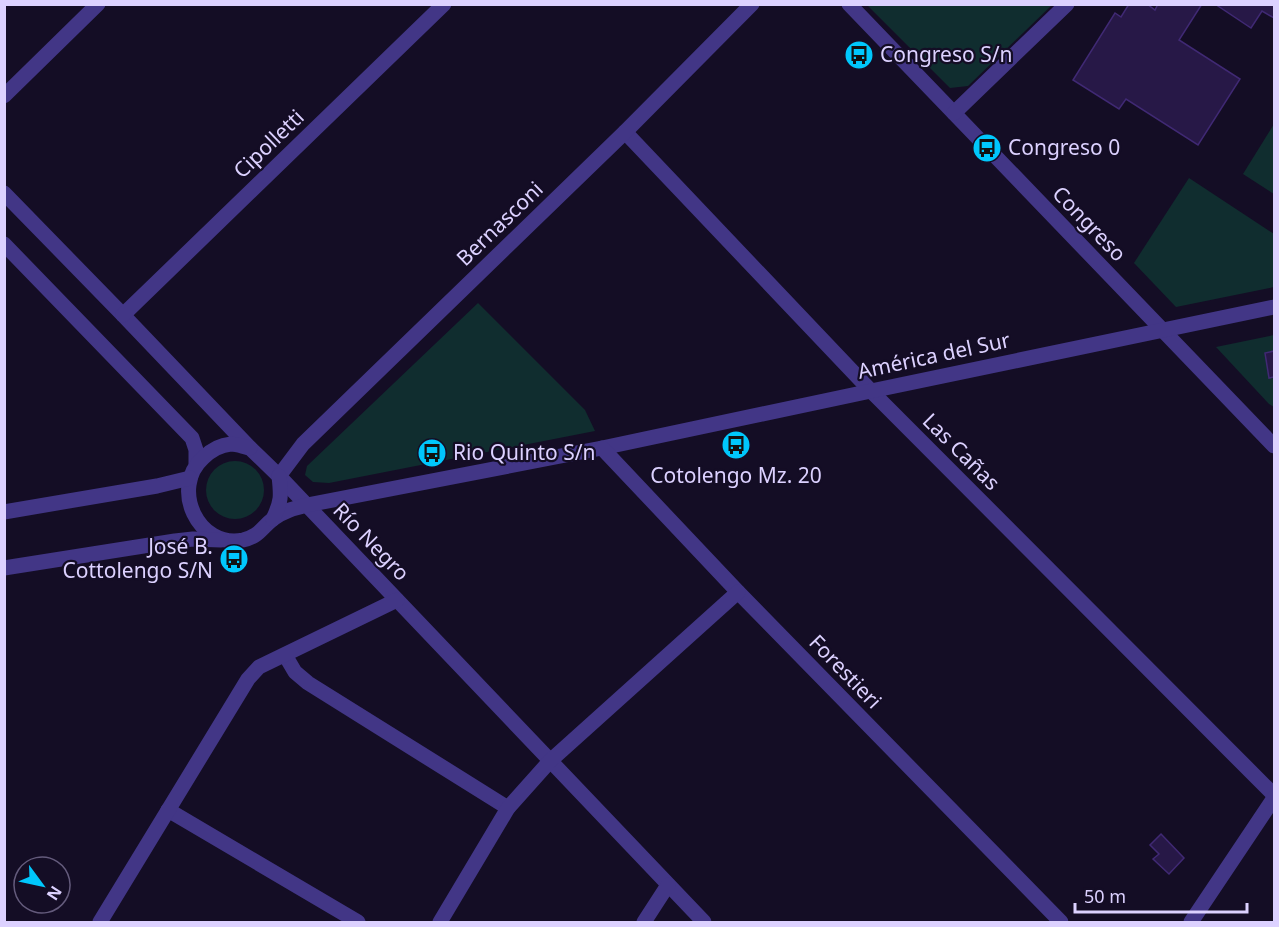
<svg xmlns="http://www.w3.org/2000/svg" width="1279" height="927" font-family="'Noto Sans',sans-serif">
<style>
.green{fill:#102d2f}
.building{fill:#271847;stroke:#402974;stroke-width:1.5}
.lines{fill:none;stroke-linecap:round;stroke-linejoin:round}
.minor{stroke:#423686;stroke-width:15}
.labels{text-anchor:middle;stroke-width:4.5;stroke-linejoin:round;paint-order:stroke}
.poi-label{font-size:21px;fill:#dcd1ff;stroke:#140d25;text-anchor:start}
.street-label{font-size:21px;fill:#dcd1ff;stroke:#140d25}
</style>
<rect width="100%" height="100%" fill="#140d25"/>
<g class="green">
<path d="M 867,5 L 1052,5 L 968,86 L 950,88 Z"/>
<path d="M 1274,124 L 1274,194 L 1243,174 Z"/>
<path d="M 1189,178 L 1274,234 L 1274,287 L 1176,307 L 1134,263 Z"/>
<path d="M 478,303 L 585,410 L 595,431 L 329,483 L 313,482 L 305,475 L 307,466 Z"/>
<path d="M 1274,335 L 1274,407 L 1269,404 L 1216,347 Z"/>
<circle cx="235" cy="490" r="29"/>
</g>
<g class="building">
<path d="M 1129,4 L 1147,4 L 1155,10 L 1158,4 L 1202,4 L 1179,40 L 1240,79 L 1198,145 L 1126,99 L 1119,109 L 1073,80 L 1115,13 L 1121,17 Z"/>
<path d="M 1215,4 L 1274,4 L 1274,18 L 1262,11 L 1251,28 Z"/>
<path d="M 1274,351 L 1274,377 L 1269,378 L 1265,353 Z"/>
<path d="M 1161,834 L 1184,858 L 1169,874 L 1153,859 L 1159,854 L 1150,845 Z"/>
</g>
<g class="lines">
<g class="minor">
<path d="M 849,4 L 1274,446"/>
<path d="M 4,96 L 98,4"/>
<path d="M 954,113 L 1067,4"/>
<path d="M 625,132 L 871,391 L 1274,795"/>
<path d="M 4,193 L 123,315 L 250,448 L 279,476 L 704,922"/>
<path d="M 4,244 L 192,438 L 196,450 L 196,464"/>
<path d="M 123,315 L 444,4"/>
<path d="M 250,448 C 244,447 237,444 231,444 C 220,445 210,451 203,458 C 170,488 198,549 243,540 C 260,536 261,528 273,519 C 283,511 295,508 307,505 L 602,448 L 871,391 L 1274,307"/>
<path d="M 602,448 L 738,592 L 1061,922"/>
<path d="M 279,476 L 303,444 L 625,132 L 752,4"/>
<path d="M 4,512 L 157,486 L 190,478"/>
<path d="M 273,519 C 282,501 281,495 279,476"/>
<path d="M 4,568 L 175,541 L 193,539 L 221,540"/>
<path d="M 285,655 L 295,672 L 308,683 L 508,808"/>
<path d="M 168,810 L 358,922"/>
<path d="M 100,922 L 248,679 L 259,667 L 397,600"/>
<path d="M 440,922 L 508,808 L 550,761 L 738,592"/>
<path d="M 644,922 L 668,885"/>
<path d="M 1191,922 L 1274,798"/>
</g>
</g>
<defs>
<g id="bus-disc" transform="scale(1.5)"><circle r="9.5" fill="#00c7fc" stroke="#140d25"/><path d="M-5-6H5V4H4V6H2V4H-2V6H-4V4H-5ZM-3.5-4V0h7V-4ZM-3.5 1.2v1.5H-2V1.2ZM2 1.2v1.5H3.5V1.2Z" fill="#111"/></g>
</defs>
<g fill-rule="evenodd">
<use href="#bus-disc" x="859" y="55"/>
<use href="#bus-disc" x="987" y="148"/>
<use href="#bus-disc" x="736" y="445"/>
<use href="#bus-disc" x="432" y="453"/>
<use href="#bus-disc" x="234" y="559"/>
</g>
<g class="labels">
<g class="poi-label">
<text x="880" y="62">Congreso S/n</text>
<text x="1008" y="155">Congreso 0</text>
<text x="453" y="460">Rio Quinto S/n</text>
<text x="736" y="483" text-anchor="middle">Cotolengo Mz. 20</text>
<text x="213" y="554" text-anchor="end">José B.<tspan x="213" dy="24">Cottolengo S/N</tspan></text>
</g>
<g class="street-label">
<text transform="translate(269 144) rotate(-44)" y="7">Cipolletti</text>
<text transform="translate(500 224) rotate(-44)" y="7">Bernasconi</text>
<text transform="translate(1089 224) rotate(46)" y="7">Congreso</text>
<text transform="translate(934 356) rotate(-12)" y="7">América del Sur</text>
<text transform="translate(961 452) rotate(45)" y="7">Las Cañas</text>
<text transform="translate(371 542) rotate(46)" y="7">Río Negro</text>
<text transform="translate(845 672) rotate(46)" y="7">Forestieri</text>
</g>
</g>
<rect width="1279" height="927" fill="none" stroke="#dcd1ff" stroke-width="12"/>
<g transform="translate(42 885) rotate(123)"><circle r="28" fill="#140d25" stroke="#645b7c" stroke-width="1.5"/>
<path d="M0-4.5L10 22L0 15L-10 22Z" fill="#00c7fc"/>
<text y="-9" font-size="16" font-weight="bold" text-anchor="middle" fill="#dcd1ff">N</text>
</g>
<path d="M1075 903v9h172v-9" fill="none" stroke="#dcd1ff" stroke-width="3"/>
<text x="1084" y="903" font-size="18" fill="#dcd1ff" stroke="#140d25" stroke-width="4.5" paint-order="stroke">50 m</text>
</svg>
